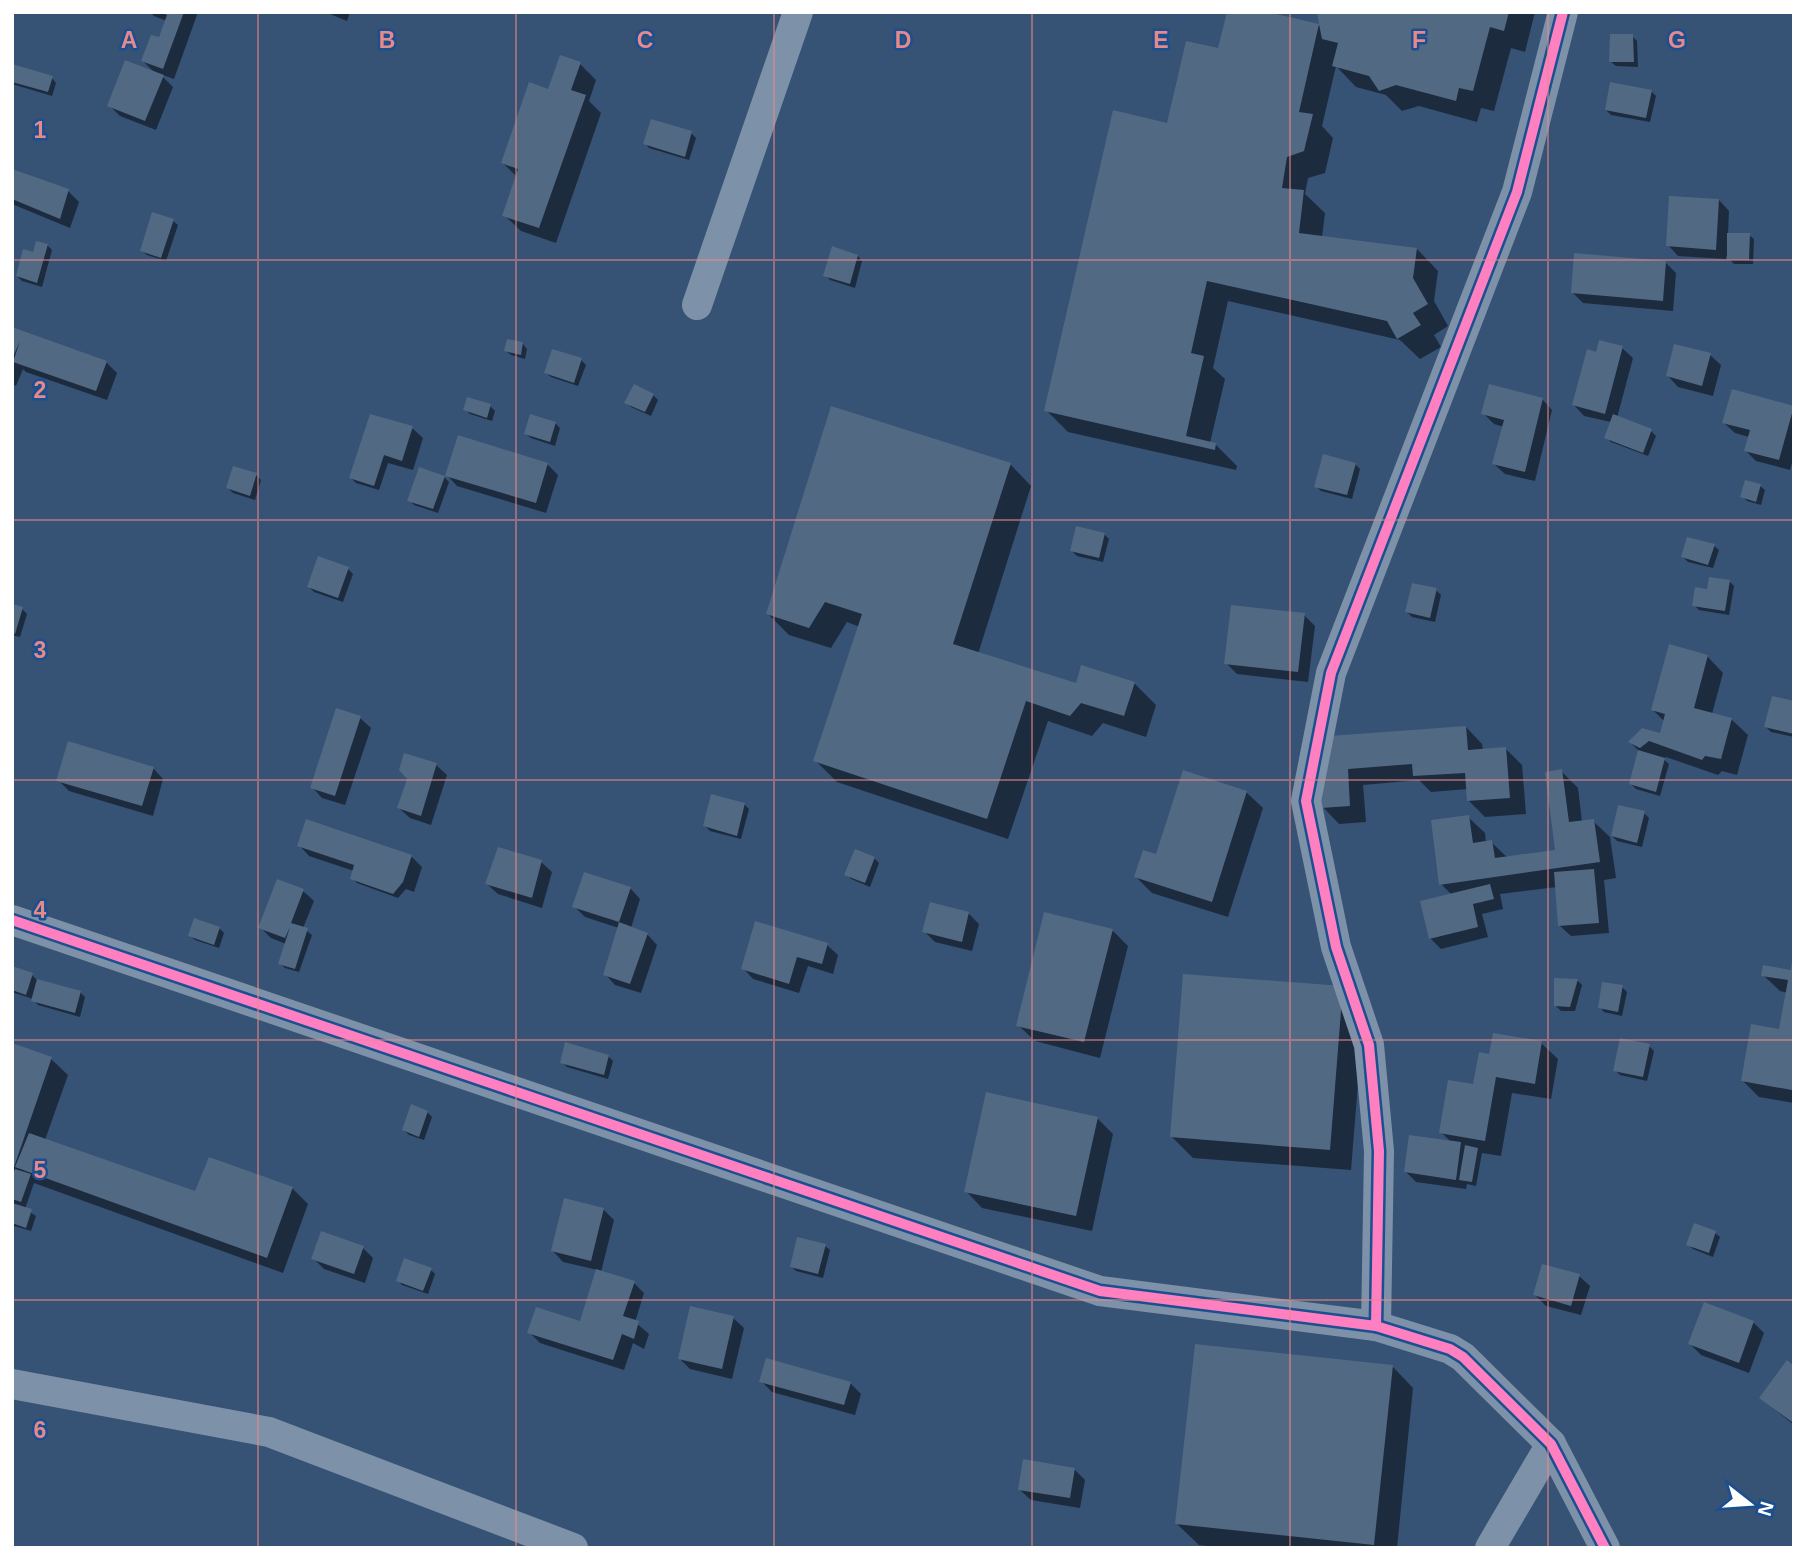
<svg xmlns="http://www.w3.org/2000/svg" width="1806" height="1560" font-family="Arial,sans-serif">
<style>
.shadow{fill:#0007}
.building{fill:#526984}
.lines{fill:none;stroke-linecap:round;stroke-linejoin:round}
.minor{stroke:#7d92a8;stroke-width:30}
.cycleway-casing{stroke:#1b4f8f;stroke-width:15}
.cycleway{stroke:#ff80c0;stroke-width:10}
.grid{fill:none;stroke:#e88989;stroke-width:2;stroke-opacity:0.55}
.grid-label{font-size:23px;text-anchor:middle;font-weight:bold;fill:#e88989;stroke:#1b4f8f;stroke-width:5;stroke-linejoin:round;paint-order:stroke}
</style>
<rect width="100%" height="100%" fill="#365274"/>
<g class="shadow">
<path d="M 150,12 L 198,12 L 174,79 L 160,74 L 173,87 L 156,130 L 120,116 L 109,105 L 156,74 L 143,61 L 160,39 L 167,21 L 154,16 Z"/>
<path d="M 325,12 L 350,12 L 347,21 Z"/>
<path d="M 1260,12 L 1321,26 L 1319,12 L 1535,12 L 1525,52 L 1511,48 L 1494,111 L 1481,108 L 1477,122 L 1419,106 L 1402,111 L 1386,95 L 1356,87 L 1336,66 L 1322,126 L 1333,138 L 1325,173 L 1308,178 L 1305,194 L 1325,213 L 1322,237 L 1417,249 L 1438,271 L 1434,301 L 1448,326 L 1434,335 L 1441,347 L 1420,359 L 1400,340 L 1228,301 L 1213,368 L 1225,379 L 1210,443 L 1216,445 L 1237,466 L 1236,470 L 1068,432 L 1046,410 L 1169,125 L 1220,50 Z"/>
<path d="M 1632,36 L 1637,41 L 1638,67 L 1616,66 L 1611,62 Z"/>
<path d="M 580,64 L 596,80 L 589,101 L 601,113 L 556,243 L 521,231 L 504,215 L 517,177 L 503,163 L 549,91 Z"/>
<path d="M 12,66 L 52,78 L 56,83 L 52,96 L 12,84 Z"/>
<path d="M 1651,91 L 1656,96 L 1650,122 L 1611,115 L 1606,110 Z"/>
<path d="M 691,133 L 696,138 L 689,160 L 649,148 L 645,143 Z"/>
<path d="M 12,171 L 68,191 L 79,202 L 70,228 L 12,204 Z"/>
<path d="M 1719,200 L 1729,211 L 1728,234 L 1749,235 L 1754,239 L 1753,264 L 1734,264 L 1726,256 L 1726,259 L 1678,256 L 1668,245 Z"/>
<path d="M 173,221 L 178,225 L 166,261 L 147,255 L 142,251 Z"/>
<path d="M 47,245 L 52,250 L 42,287 L 22,281 L 17,276 L 34,254 Z"/>
<path d="M 858,256 L 862,261 L 855,288 L 830,280 L 825,275 Z"/>
<path d="M 1666,263 L 1676,273 L 1673,311 L 1583,303 L 1572,292 Z"/>
<path d="M 12,328 L 106,362 L 117,373 L 107,400 L 26,372 L 23,369 L 16,386 L 12,384 Z"/>
<path d="M 523,344 L 527,349 L 525,359 L 511,355 L 506,351 Z"/>
<path d="M 1622,348 L 1633,358 L 1617,418 L 1651,431 L 1656,436 L 1648,456 L 1611,442 L 1606,437 L 1611,422 L 1584,416 L 1574,405 L 1597,355 Z"/>
<path d="M 1710,355 L 1721,365 L 1713,396 L 1678,387 L 1668,376 Z"/>
<path d="M 581,360 L 586,365 L 578,386 L 551,377 L 546,373 Z"/>
<path d="M 1733,391 L 1794,408 L 1794,456 L 1790,470 L 1756,461 L 1746,451 L 1749,437 L 1735,433 L 1724,423 Z"/>
<path d="M 653,395 L 658,400 L 651,416 L 631,407 L 626,402 Z"/>
<path d="M 1542,399 L 1552,410 L 1535,481 L 1505,474 L 1494,464 L 1504,427 L 1494,424 L 1483,413 Z"/>
<path d="M 490,406 L 495,411 L 492,421 L 470,414 L 465,409 Z"/>
<path d="M 555,423 L 560,428 L 555,446 L 531,438 L 526,434 Z"/>
<path d="M 412,428 L 423,438 L 413,470 L 388,463 L 379,490 L 356,483 L 351,478 Z"/>
<path d="M 547,464 L 558,475 L 546,513 L 457,486 L 447,475 Z"/>
<path d="M 1010,464 L 1031,486 L 978,654 L 1077,685 L 1134,683 L 1156,705 L 1146,737 L 1103,723 L 1092,736 L 1048,721 L 1008,839 L 837,782 L 815,760 L 860,627 L 847,622 L 831,648 L 789,635 L 768,614 Z"/>
<path d="M 1355,464 L 1360,469 L 1352,499 L 1321,491 L 1316,486 Z"/>
<path d="M 256,475 L 261,480 L 255,500 L 233,493 L 228,488 Z"/>
<path d="M 444,477 L 449,482 L 438,513 L 414,505 L 409,500 Z"/>
<path d="M 1760,486 L 1765,490 L 1761,505 L 1747,501 L 1742,496 Z"/>
<path d="M 1104,534 L 1109,539 L 1103,562 L 1077,556 L 1072,551 Z"/>
<path d="M 1714,546 L 1719,550 L 1713,568 L 1688,562 L 1683,557 Z"/>
<path d="M 348,569 L 353,574 L 343,602 L 314,592 L 309,587 Z"/>
<path d="M 1729,581 L 1734,586 L 1729,615 L 1699,610 L 1694,605 L 1709,591 Z"/>
<path d="M 1436,590 L 1441,595 L 1435,622 L 1412,617 L 1407,612 Z"/>
<path d="M 12,606 L 22,609 L 27,614 L 20,637 L 12,635 Z"/>
<path d="M 1304,615 L 1315,626 L 1308,682 L 1237,674 L 1226,663 Z"/>
<path d="M 1707,656 L 1723,673 L 1712,714 L 1731,719 L 1748,735 L 1737,775 L 1722,771 L 1718,775 L 1666,757 L 1663,759 L 1669,764 L 1660,796 L 1636,789 L 1631,784 L 1640,752 L 1630,742 L 1662,736 L 1665,722 L 1653,710 Z"/>
<path d="M 1794,703 L 1794,737 L 1771,732 L 1766,727 Z"/>
<path d="M 360,718 L 371,728 L 345,805 L 322,798 L 312,787 Z"/>
<path d="M 1466,727 L 1482,744 L 1483,750 L 1506,749 L 1522,765 L 1526,814 L 1485,817 L 1469,801 L 1468,789 L 1431,792 L 1419,780 L 1363,785 L 1366,822 L 1339,824 L 1323,807 L 1318,739 Z"/>
<path d="M 436,765 L 447,775 L 431,825 L 410,818 L 399,808 L 409,778 Z"/>
<path d="M 153,768 L 163,779 L 153,816 L 69,791 L 58,780 Z"/>
<path d="M 1561,771 L 1578,788 L 1582,822 L 1593,821 L 1610,837 L 1616,878 L 1604,880 L 1609,933 L 1571,936 L 1560,926 L 1557,887 L 1500,894 L 1503,909 L 1482,914 L 1488,937 L 1441,949 L 1430,938 L 1452,895 L 1441,884 L 1468,817 L 1485,833 L 1486,843 L 1491,842 L 1508,858 L 1557,852 Z"/>
<path d="M 1246,792 L 1263,808 L 1228,917 L 1152,893 L 1136,877 L 1157,856 Z"/>
<path d="M 744,804 L 749,809 L 741,839 L 710,831 L 705,826 Z"/>
<path d="M 1644,813 L 1649,818 L 1642,847 L 1617,841 L 1612,836 Z"/>
<path d="M 299,845 L 411,856 L 422,867 L 414,892 L 406,889 L 398,898 L 357,883 L 352,878 L 354,871 L 309,856 Z"/>
<path d="M 874,858 L 879,863 L 870,887 L 851,879 L 847,874 Z"/>
<path d="M 541,862 L 552,872 L 542,908 L 498,894 L 487,884 Z"/>
<path d="M 630,888 L 640,899 L 631,928 L 647,934 L 657,945 L 641,993 L 615,985 L 605,974 L 619,928 L 585,917 L 574,906 Z"/>
<path d="M 303,891 L 314,901 L 303,928 L 312,935 L 299,972 L 285,968 L 280,963 L 286,944 L 271,938 L 260,927 Z"/>
<path d="M 968,913 L 979,924 L 972,951 L 935,942 L 924,931 Z"/>
<path d="M 219,928 L 224,933 L 219,948 L 195,940 L 190,936 Z"/>
<path d="M 1112,930 L 1128,946 L 1100,1058 L 1035,1041 L 1018,1025 Z"/>
<path d="M 827,945 L 838,955 L 833,974 L 808,966 L 799,993 L 753,979 L 743,968 Z"/>
<path d="M 1794,962 L 1794,1103 L 1759,1097 L 1742,1080 L 1781,1031 L 1788,993 L 1780,991 L 1763,975 L 1792,972 Z"/>
<path d="M 12,968 L 32,975 L 37,980 L 80,992 L 85,997 L 80,1017 L 38,1005 L 33,999 L 12,992 Z"/>
<path d="M 1184,976 L 1364,1009 L 1351,1170 L 1193,1158 L 1172,1137 Z"/>
<path d="M 1556,980 L 1578,981 L 1582,985 L 1575,1011 L 1561,1011 L 1556,1006 Z"/>
<path d="M 1622,987 L 1627,992 L 1622,1016 L 1604,1012 L 1600,1007 Z"/>
<path d="M 1541,1043 L 1558,1059 L 1551,1099 L 1512,1093 L 1501,1156 L 1482,1153 L 1476,1186 L 1467,1184 L 1466,1189 L 1416,1182 L 1406,1172 L 1451,1142 L 1441,1132 L 1475,1086 L 1491,1056 Z"/>
<path d="M 12,1045 L 51,1059 L 68,1075 L 45,1140 L 196,1193 L 292,1188 L 308,1204 L 283,1273 L 34,1183 L 25,1209 L 36,1216 L 31,1231 L 14,1226 L 12,1232 Z"/>
<path d="M 1649,1046 L 1654,1051 L 1647,1081 L 1620,1075 L 1615,1070 Z"/>
<path d="M 608,1056 L 613,1061 L 608,1079 L 567,1067 L 562,1062 Z"/>
<path d="M 427,1112 L 432,1117 L 424,1140 L 409,1135 L 404,1130 Z"/>
<path d="M 1097,1118 L 1113,1134 L 1092,1231 L 982,1208 L 966,1191 Z"/>
<path d="M 603,1209 L 614,1220 L 601,1272 L 634,1283 L 644,1293 L 635,1322 L 649,1334 L 644,1349 L 633,1343 L 624,1370 L 540,1343 L 529,1332 L 581,1323 L 598,1270 L 563,1262 L 553,1251 Z"/>
<path d="M 1715,1233 L 1720,1237 L 1713,1257 L 1693,1249 L 1688,1244 Z"/>
<path d="M 825,1246 L 830,1250 L 823,1278 L 796,1271 L 791,1266 Z"/>
<path d="M 363,1248 L 373,1258 L 365,1283 L 324,1269 L 313,1258 Z"/>
<path d="M 431,1270 L 435,1274 L 428,1294 L 402,1285 L 398,1280 Z"/>
<path d="M 1579,1276 L 1590,1286 L 1581,1315 L 1546,1306 L 1535,1295 Z"/>
<path d="M 733,1318 L 744,1328 L 732,1379 L 690,1369 L 679,1358 Z"/>
<path d="M 1753,1322 L 1764,1333 L 1749,1373 L 1701,1355 L 1690,1344 Z"/>
<path d="M 1392,1366 L 1413,1388 L 1397,1548 L 1224,1548 L 1199,1545 L 1177,1524 Z"/>
<path d="M 1794,1368 L 1794,1425 L 1761,1398 Z"/>
<path d="M 761,1381 L 850,1383 L 861,1394 L 855,1415 L 772,1392 Z"/>
<path d="M 1074,1469 L 1085,1480 L 1080,1508 L 1031,1500 L 1020,1490 Z"/>
</g>
<g class="building">
<path d="M 161,12 L 184,12 L 163,69 L 141,61 L 151,35 L 159,37 L 167,15 Z"/>
<path d="M 1227,12 L 1268,12 L 1319,24 L 1317,12 L 1509,12 L 1504,31 L 1490,27 L 1473,91 L 1459,88 L 1456,101 L 1396,85 L 1379,91 L 1369,76 L 1332,66 L 1338,43 L 1322,39 L 1319,24 L 1299,112 L 1313,114 L 1304,151 L 1287,157 L 1282,188 L 1304,190 L 1299,233 L 1417,248 L 1413,278 L 1428,304 L 1413,313 L 1421,325 L 1397,339 L 1387,321 L 1207,281 L 1191,353 L 1204,356 L 1186,436 L 1216,443 L 1215,450 L 1044,411 L 1113,110 L 1167,123 L 1186,41 L 1218,48 Z"/>
<path d="M 1610,34 L 1633,34 L 1634,62 L 1609,62 Z"/>
<path d="M 560,55 L 581,62 L 571,90 L 586,95 L 539,228 L 502,216 L 518,169 L 501,163 L 529,82 L 548,89 Z"/>
<path d="M 125,60 L 164,75 L 145,121 L 107,106 Z"/>
<path d="M 12,64 L 53,76 L 48,92 L 12,82 Z"/>
<path d="M 1610,82 L 1652,90 L 1646,118 L 1605,110 Z"/>
<path d="M 651,119 L 692,131 L 685,157 L 643,144 Z"/>
<path d="M 12,169 L 69,189 L 60,219 L 12,199 Z"/>
<path d="M 1669,196 L 1719,199 L 1716,250 L 1666,246 Z"/>
<path d="M 152,212 L 174,219 L 161,258 L 140,251 Z"/>
<path d="M 1727,233 L 1750,233 L 1749,260 L 1727,260 Z"/>
<path d="M 36,241 L 48,244 L 37,283 L 16,276 L 23,249 L 33,252 Z"/>
<path d="M 832,246 L 858,255 L 850,284 L 823,276 Z"/>
<path d="M 1574,253 L 1666,261 L 1663,301 L 1571,293 Z"/>
<path d="M 12,327 L 107,361 L 96,391 L 13,362 L 20,341 L 12,359 Z"/>
<path d="M 507,339 L 523,342 L 521,355 L 504,351 Z"/>
<path d="M 1599,340 L 1623,346 L 1605,414 L 1572,405 L 1587,349 L 1596,352 Z"/>
<path d="M 1674,344 L 1711,353 L 1702,386 L 1666,376 Z"/>
<path d="M 552,349 L 582,358 L 574,383 L 544,373 Z"/>
<path d="M 634,384 L 654,394 L 645,412 L 624,403 Z"/>
<path d="M 1489,384 L 1543,398 L 1525,472 L 1492,464 L 1504,420 L 1481,414 Z"/>
<path d="M 1732,389 L 1794,406 L 1779,460 L 1744,451 L 1750,430 L 1722,423 Z"/>
<path d="M 467,397 L 491,404 L 487,418 L 463,410 Z"/>
<path d="M 831,406 L 1011,463 L 953,644 L 1076,683 L 1081,665 L 1135,682 L 1124,716 L 1081,703 L 1070,716 L 1026,701 L 987,819 L 813,761 L 862,614 L 825,602 L 809,628 L 766,614 Z"/>
<path d="M 370,414 L 413,426 L 402,461 L 384,455 L 374,486 L 349,478 Z"/>
<path d="M 530,414 L 556,422 L 550,442 L 524,434 Z"/>
<path d="M 1613,414 L 1652,429 L 1643,453 L 1604,438 Z"/>
<path d="M 458,435 L 548,463 L 536,503 L 445,476 L 433,509 L 407,501 L 419,467 L 445,476 Z"/>
<path d="M 1323,454 L 1356,463 L 1347,495 L 1314,487 Z"/>
<path d="M 233,466 L 257,473 L 250,496 L 226,488 Z"/>
<path d="M 1745,480 L 1761,484 L 1756,502 L 1740,497 Z"/>
<path d="M 1076,526 L 1105,533 L 1099,558 L 1070,551 Z"/>
<path d="M 1687,537 L 1715,544 L 1708,565 L 1681,557 Z"/>
<path d="M 318,556 L 349,567 L 338,598 L 307,587 Z"/>
<path d="M 1709,577 L 1730,580 L 1725,611 L 1692,606 L 1695,587 L 1707,589 Z"/>
<path d="M 1412,583 L 1437,588 L 1430,618 L 1405,612 Z"/>
<path d="M 12,604 L 23,607 L 15,634 L 12,633 Z"/>
<path d="M 1231,605 L 1305,613 L 1298,672 L 1224,664 Z"/>
<path d="M 1669,644 L 1708,655 L 1694,708 L 1732,718 L 1721,759 L 1705,756 L 1702,760 L 1649,741 L 1640,748 L 1628,742 L 1642,728 L 1660,733 L 1665,714 L 1651,710 Z"/>
<path d="M 1772,696 L 1794,701 L 1794,734 L 1764,727 Z"/>
<path d="M 336,708 L 361,716 L 335,796 L 310,788 Z"/>
<path d="M 1466,726 L 1468,750 L 1506,747 L 1510,798 L 1467,801 L 1465,773 L 1413,776 L 1412,764 L 1348,769 L 1350,806 L 1321,808 L 1316,737 Z"/>
<path d="M 68,741 L 154,767 L 142,806 L 56,781 Z"/>
<path d="M 1638,750 L 1665,758 L 1656,792 L 1629,784 Z"/>
<path d="M 404,753 L 437,763 L 421,816 L 397,808 L 407,779 L 399,770 Z"/>
<path d="M 1562,769 L 1569,822 L 1594,819 L 1600,862 L 1439,885 L 1431,820 L 1469,815 L 1473,843 L 1492,840 L 1495,858 L 1555,850 L 1545,772 Z"/>
<path d="M 1183,770 L 1247,791 L 1212,902 L 1134,877 L 1143,850 L 1156,854 Z"/>
<path d="M 711,794 L 745,803 L 737,836 L 703,826 Z"/>
<path d="M 1618,805 L 1645,811 L 1637,843 L 1611,836 Z"/>
<path d="M 306,819 L 412,855 L 403,882 L 393,894 L 350,879 L 354,865 L 297,846 Z"/>
<path d="M 498,847 L 542,860 L 532,898 L 485,884 Z"/>
<path d="M 855,849 L 875,857 L 865,883 L 844,875 Z"/>
<path d="M 1594,869 L 1599,923 L 1558,926 L 1554,872 Z"/>
<path d="M 584,872 L 631,887 L 619,922 L 572,907 Z"/>
<path d="M 277,879 L 304,889 L 291,923 L 308,928 L 295,969 L 278,964 L 290,927 L 285,938 L 258,928 Z"/>
<path d="M 1490,884 L 1494,899 L 1473,904 L 1478,927 L 1429,939 L 1420,901 Z"/>
<path d="M 930,902 L 969,912 L 962,942 L 922,932 Z"/>
<path d="M 1044,912 L 1113,929 L 1084,1042 L 1016,1026 Z"/>
<path d="M 194,918 L 220,927 L 214,945 L 188,936 Z"/>
<path d="M 755,921 L 828,943 L 822,964 L 797,957 L 789,984 L 741,969 Z"/>
<path d="M 619,922 L 648,933 L 630,984 L 603,975 Z"/>
<path d="M 1792,960 L 1794,1080 L 1792,1090 L 1741,1081 L 1751,1024 L 1779,1029 L 1788,980 L 1761,976 L 1763,965 L 1791,970 Z"/>
<path d="M 12,966 L 33,973 L 26,995 L 12,990 Z"/>
<path d="M 1183,974 L 1343,986 L 1330,1150 L 1170,1137 Z"/>
<path d="M 1554,978 L 1578,979 L 1570,1007 L 1554,1006 Z"/>
<path d="M 37,979 L 81,991 L 75,1013 L 31,1001 Z"/>
<path d="M 1602,982 L 1623,985 L 1618,1012 L 1598,1008 Z"/>
<path d="M 1493,1033 L 1542,1041 L 1535,1084 L 1496,1077 L 1485,1141 L 1439,1133 L 1448,1080 L 1473,1084 L 1479,1052 L 1489,1054 Z"/>
<path d="M 1620,1038 L 1650,1044 L 1643,1077 L 1613,1071 Z"/>
<path d="M 565,1042 L 609,1055 L 604,1075 L 560,1063 Z"/>
<path d="M 12,1043 L 52,1057 L 13,1170 L 12,1170 Z"/>
<path d="M 986,1092 L 1098,1117 L 1076,1216 L 964,1192 Z"/>
<path d="M 411,1104 L 428,1111 L 419,1137 L 402,1130 Z"/>
<path d="M 29,1133 L 195,1191 L 209,1157 L 293,1187 L 267,1258 L 15,1167 Z"/>
<path d="M 1409,1135 L 1461,1142 L 1456,1180 L 1404,1172 Z"/>
<path d="M 1465,1145 L 1478,1148 L 1472,1182 L 1459,1180 Z"/>
<path d="M 15,1169 L 31,1174 L 21,1202 L 12,1199 L 12,1176 Z"/>
<path d="M 564,1198 L 604,1208 L 591,1261 L 551,1251 Z"/>
<path d="M 12,1203 L 32,1209 L 26,1228 L 12,1223 Z"/>
<path d="M 1694,1223 L 1716,1231 L 1709,1253 L 1686,1245 Z"/>
<path d="M 321,1231 L 364,1246 L 354,1274 L 311,1259 Z"/>
<path d="M 797,1237 L 826,1244 L 818,1274 L 790,1267 Z"/>
<path d="M 404,1258 L 432,1268 L 423,1291 L 396,1281 Z"/>
<path d="M 1542,1264 L 1580,1274 L 1571,1306 L 1533,1295 Z"/>
<path d="M 596,1269 L 635,1281 L 623,1316 L 639,1321 L 634,1339 L 622,1334 L 613,1360 L 527,1333 L 536,1307 L 580,1321 Z"/>
<path d="M 1704,1302 L 1754,1321 L 1739,1363 L 1688,1344 Z"/>
<path d="M 690,1306 L 734,1316 L 722,1369 L 678,1359 Z"/>
<path d="M 1195,1344 L 1393,1365 L 1374,1545 L 1175,1524 Z"/>
<path d="M 766,1358 L 851,1382 L 844,1405 L 759,1382 Z"/>
<path d="M 1787,1360 L 1794,1366 L 1794,1420 L 1792,1422 L 1759,1398 Z"/>
<path d="M 1023,1459 L 1075,1468 L 1070,1498 L 1018,1490 Z"/>
</g>
<g class="lines">
<g class="minor">
<path d="M 697,305 L 798,12"/>
<path d="M 12,920 L 1100,1291 L 1376,1326 L 1450,1349 L 1463,1357 L 1551,1444 L 1605,1548"/>
<path d="M 1376,1326 L 1379,1151 L 1369,1045 L 1336,947 L 1306,801 L 1331,673 L 1517,192 L 1563,12"/>
<path d="M 12,1384 L 269,1432 L 573,1548"/>
<path d="M 1490,1548 L 1551,1444"/>
</g>
<g class="cycleway-casing">
<g id="cycleway">
<path d="M 12,920 L 1100,1291 L 1376,1326 L 1450,1349 L 1463,1357 L 1551,1444 L 1605,1548"/>
<path d="M 1376,1326 L 1379,1151 L 1369,1045 L 1336,947 L 1306,801 L 1331,673 L 1517,192 L 1563,12"/>
</g>
</g>
<use href="#cycleway" class="cycleway"/>
</g>
<path class="grid" d="M 258,12 L 258,1548M 516,12 L 516,1548M 774,12 L 774,1548M 1032,12 L 1032,1548M 1290,12 L 1290,1548M 1548,12 L 1548,1548M 12,260 L 1794,260M 12,520 L 1794,520M 12,780 L 1794,780M 12,1040 L 1794,1040M 12,1300 L 1794,1300"/>
<g class="grid-label">
<text x="129" y="48">A</text>
<text x="387" y="48">B</text>
<text x="645" y="48">C</text>
<text x="903" y="48">D</text>
<text x="1161" y="48">E</text>
<text x="1419" y="48">F</text>
<text x="1677" y="48">G</text>
<text x="40" y="138">1</text>
<text x="40" y="398">2</text>
<text x="40" y="658">3</text>
<text x="40" y="918">4</text>
<text x="40" y="1178">5</text>
<text x="40" y="1438">6</text>
</g>
<rect width="1806" height="1560" fill="none" stroke="#ffffff" stroke-width="28"/>
<g transform="translate(1750 1504) rotate(107)" stroke="#1b4f8f" stroke-width="5" paint-order="stroke">
<path d="M0-5L12 26L0 18L-12 26Z" fill="#ffffff"/>
<text y="-10" font-size="19" font-weight="bold" text-anchor="middle" fill="#ffffff">N</text>
</g>
</svg>
